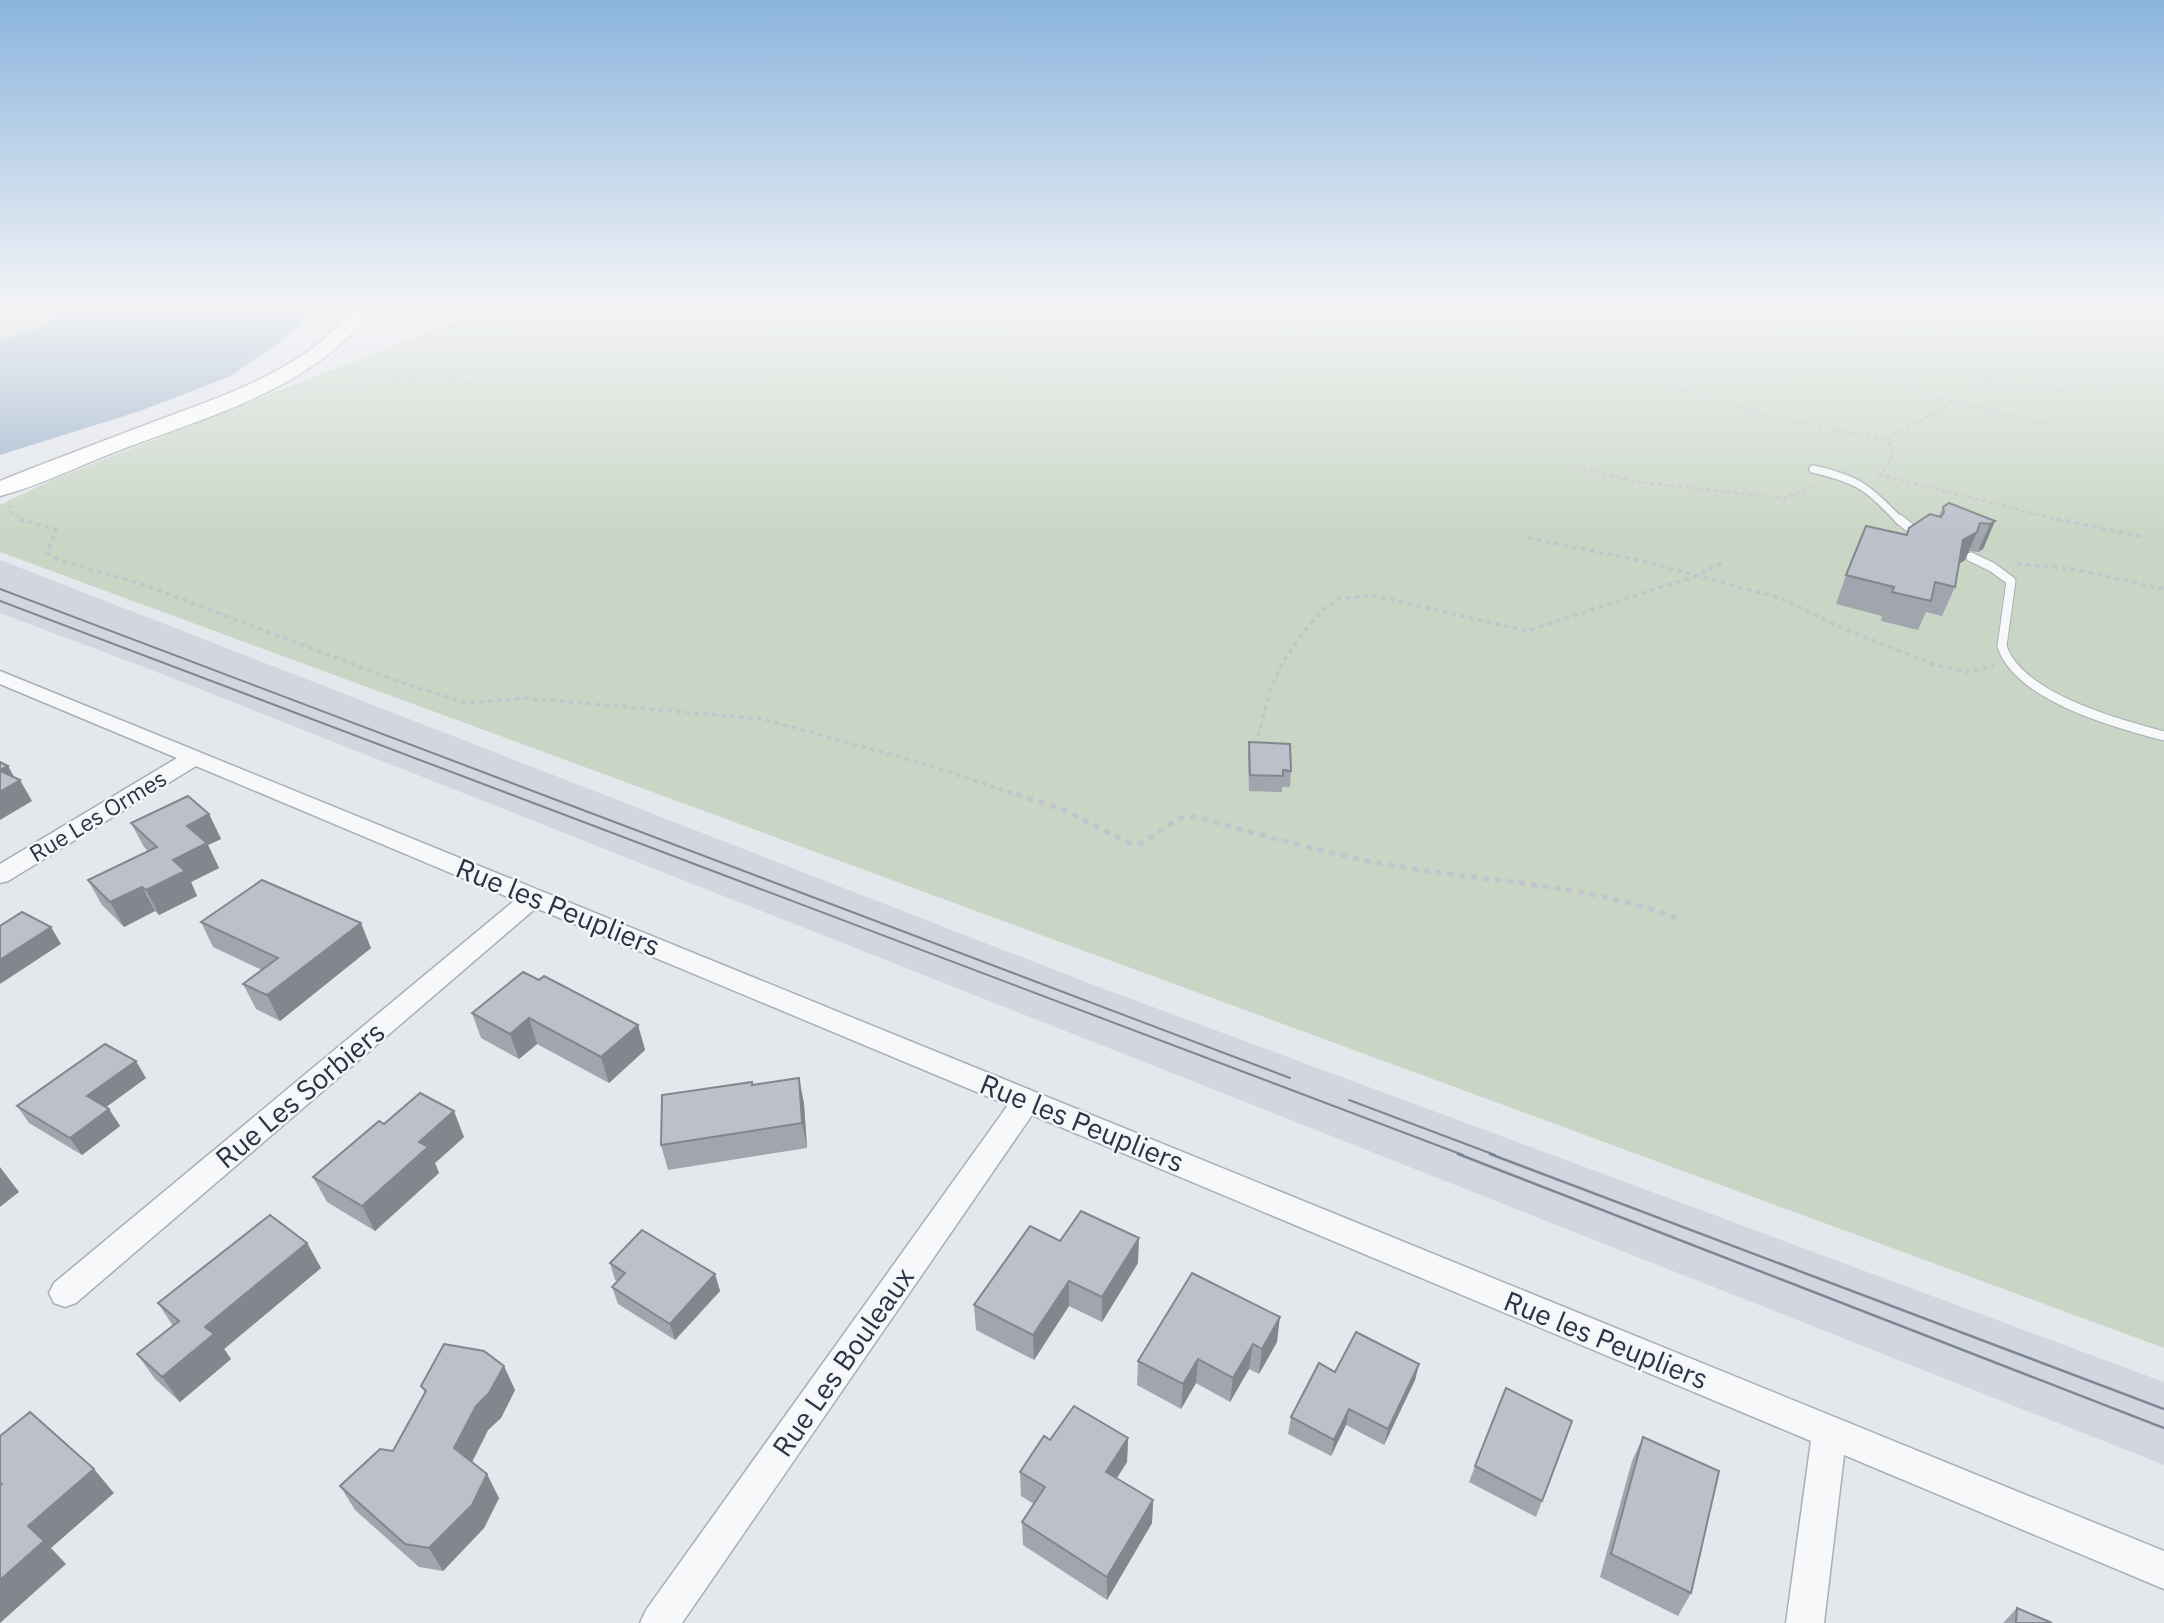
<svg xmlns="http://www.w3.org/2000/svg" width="2164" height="1623" font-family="'IBM Plex Sans',sans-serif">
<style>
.built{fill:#d2d6de}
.green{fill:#c9d6c5}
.water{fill:#9fb4cc}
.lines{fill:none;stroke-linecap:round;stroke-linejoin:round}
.lane-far1-casing{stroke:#a9aeb7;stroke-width:10}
.lane-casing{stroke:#a9aeb7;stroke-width:11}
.street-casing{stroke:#a9aeb7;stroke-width:3}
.secondary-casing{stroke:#a9aeb7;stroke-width:3}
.path-far2{stroke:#c2c5cb;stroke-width:2.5;stroke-dasharray:3.5 3.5;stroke-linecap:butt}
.path-far1{stroke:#c2c5cb;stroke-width:3.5;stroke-dasharray:4.5 4.5;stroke-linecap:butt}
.path{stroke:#c2c5cb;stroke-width:5;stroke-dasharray:6 6;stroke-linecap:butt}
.lane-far1{stroke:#f7f8fa;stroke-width:7}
.lane{stroke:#f7f8fa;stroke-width:9}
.street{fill:#f7f8fa;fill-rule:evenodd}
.secondary{fill:#fff;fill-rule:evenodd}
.tram-far1{stroke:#7d8696;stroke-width:2}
.tram{stroke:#7d8696;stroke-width:2.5}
.wall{fill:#a1a5ae}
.shaded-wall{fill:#83868d}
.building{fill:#bbc0ca;stroke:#83868d;stroke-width:2}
.labels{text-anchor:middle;stroke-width:5;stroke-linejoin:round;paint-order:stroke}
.street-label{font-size:23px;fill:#2b3445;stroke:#f4f6f9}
.near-street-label{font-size:28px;fill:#2b3445;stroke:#f4f6f9}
</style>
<rect width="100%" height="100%" fill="#e4e7ec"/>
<path class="built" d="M 0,560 L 1091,984 L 2164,1382 L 2164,1465 L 144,667 L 0,613 Z"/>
<g class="green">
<path d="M 0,308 L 68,308 L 31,331 L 0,340 Z"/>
<path d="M 489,308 L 2164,308 L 2164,1348 L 0,552 L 0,505 L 52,480 Z"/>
</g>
<path class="water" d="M 68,308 L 311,308 L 291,334 L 231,376 L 140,411 L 0,455 L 0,340 L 31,331 Z"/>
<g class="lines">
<g class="lane-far1-casing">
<path id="lane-far1" d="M 1813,469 C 1858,479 1869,488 1900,521"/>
</g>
<g class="lane-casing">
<g id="lane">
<path d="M 1899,519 L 1920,536"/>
<path d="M 1971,557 L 1992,567 L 2011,581 L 2002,646 C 2018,697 2118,724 2164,736"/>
</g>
</g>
<g class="street-casing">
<path id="street" d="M 0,671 L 2164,1551 L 2164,1589 L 1844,1455 L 1824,1623 L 1786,1623 L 1811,1441 L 1032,1115 L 682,1623 L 640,1623 L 646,1610 L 1008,1105 L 536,908 L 76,1303 L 65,1307 L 54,1303 L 49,1293 L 54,1283 L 515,900 L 196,766 L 8,881 L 0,883 L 0,864 L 177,758 L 0,684 Z"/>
</g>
<g class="secondary-casing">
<path id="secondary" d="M 354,308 L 373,308 C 315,390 204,417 115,452 C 78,466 39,486 0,496 L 0,481 C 52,460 104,441 156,421 C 227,394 305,370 354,308 Z"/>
</g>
<g class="path-far2">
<path d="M 1692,308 L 1851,361 L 1935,397 L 2052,425"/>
<path d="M 1749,308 L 1919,338 L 1966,362 L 1991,383 L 1894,435 L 1888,440 C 1896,458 1889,467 1875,478"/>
<path d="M 1827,308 L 1824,313 L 1827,320"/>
<path d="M 683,320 L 705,308"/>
<path d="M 1246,322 C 1260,324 1275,325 1289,328 C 1319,336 1343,354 1373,341 L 1334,326 L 1316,308"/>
<path d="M 1920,338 L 1955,333 L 1947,308"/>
<path d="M 1991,383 L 2075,392 L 2164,393"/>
<path d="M 1677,388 L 1770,417 L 1888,440"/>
<path d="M 288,398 L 336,387 L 414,380 L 480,383 L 527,376 L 554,379"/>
<path d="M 1576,466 L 1637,482 L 1784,498 L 1812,487"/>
<path d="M 1880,475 L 2064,521"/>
<path d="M 10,505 L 9,511 L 24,521"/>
</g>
<g class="path-far1">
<path d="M 19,519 L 56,530 L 47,553 L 61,561 L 142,584 L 400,682 L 467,703 L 524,698 L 763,719 L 924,764 L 1021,796"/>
<path d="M 2057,519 L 2145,537"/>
<path d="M 1528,538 L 1638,560 L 1780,598 L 1837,626 L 1935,665 L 1967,672 L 1994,666"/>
<path d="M 2017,564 L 2073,569 L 2164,589"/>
<path d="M 1256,745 L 1269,693 L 1282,663 L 1302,634 L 1326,607 L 1338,599 L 1371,595 L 1527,631 L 1695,576 L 1726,561"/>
</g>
<path class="path" d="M 1016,794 L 1064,810 L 1129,843 L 1142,843 L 1180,818 L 1195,817 C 1264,835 1332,856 1402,867 C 1498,883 1587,884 1679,919"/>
<use href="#lane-far1" class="lane-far1"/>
<use href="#lane" class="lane"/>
<use href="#street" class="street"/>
<use href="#secondary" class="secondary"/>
<g class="tram-far1">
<path d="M 0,589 L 1290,1078"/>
<path d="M 0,601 L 1463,1155"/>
<path d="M 1349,1100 L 1495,1155"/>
</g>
<g class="tram">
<path d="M 1458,1154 L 2164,1428"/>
<path d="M 1490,1154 L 2164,1409"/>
</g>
</g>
<g class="wall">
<path d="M 1943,507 L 1995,521 L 1983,549 L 1978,552 L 1969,551 L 1965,560 L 1959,564 L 1955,587 L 1942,616 L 1926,612 L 1918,630 L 1881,621 L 1882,616 L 1836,604 L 1846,575 L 1906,534 L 1909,528 L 1939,516 Z"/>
<path d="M 1249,742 L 1291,771 L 1290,787 L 1282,787 L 1282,792 L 1249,791 L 1248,758 Z"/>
<path d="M 209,814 L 221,839 L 208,845 L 219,868 L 191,882 L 197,896 L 159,915 L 155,911 L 124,927 L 102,905 L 88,880 L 148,851 L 144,847 L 131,823 Z"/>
<path d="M 201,922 L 371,948 L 280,1021 L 256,1009 L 243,984 L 262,970 L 213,947 Z"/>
<path d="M 539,980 L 638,1025 L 645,1050 L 609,1083 L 537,1044 L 519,1059 L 481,1038 L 472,1013 Z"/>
<path d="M 146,1078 L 106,1107 L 109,1109 L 120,1126 L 82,1155 L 29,1123 L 17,1106 Z"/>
<path d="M 799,1078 L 804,1104 L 807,1148 L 668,1170 L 661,1145 L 752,1085 Z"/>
<path d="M 384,1124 L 464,1137 L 435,1163 L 439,1173 L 375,1231 L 327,1202 L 313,1177 Z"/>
<path d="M 1060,1241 L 1138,1263 L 1102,1322 L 1069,1306 L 1034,1360 L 976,1330 L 974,1305 Z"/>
<path d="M 307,1243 L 321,1268 L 224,1349 L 231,1359 L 180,1402 L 155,1379 L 137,1354 L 173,1326 L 158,1303 Z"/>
<path d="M 610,1263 L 715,1274 L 720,1291 L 675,1340 L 618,1304 L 612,1287 L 618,1281 L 615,1280 Z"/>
<path d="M 1192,1273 L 1277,1342 L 1259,1374 L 1249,1369 L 1230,1402 L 1196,1383 L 1181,1409 L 1137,1385 L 1138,1361 Z"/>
<path d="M 1419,1364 L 1415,1380 L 1384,1445 L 1346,1425 L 1331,1456 L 1288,1434 L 1291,1417 L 1335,1372 Z"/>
<path d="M 421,1386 L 515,1390 L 501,1418 L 488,1430 L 472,1462 L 499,1498 L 484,1528 L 443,1571 L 419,1567 L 355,1510 L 340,1486 L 393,1451 L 425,1393 Z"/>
<path d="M 1643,1437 L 1691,1593 L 1678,1616 L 1600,1577 L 1632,1461 Z"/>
<path d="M 1128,1438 L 1127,1462 L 1117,1478 L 1153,1500 L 1152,1523 L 1107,1600 L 1023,1545 L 1022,1522 L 1034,1504 L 1021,1496 L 1020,1472 L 1050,1440 Z"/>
<path d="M 1475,1466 L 1542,1501 L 1536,1517 L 1469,1482 Z"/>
<path d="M 2017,1608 L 2052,1623 L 2003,1623 Z"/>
</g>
<g class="shaded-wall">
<path d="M 1995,521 L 1983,549 L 1978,552 L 1990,524 Z"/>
<path d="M 1977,532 L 1965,560 L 1951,569 L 1963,540 Z"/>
<path d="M 8,766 L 17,782 L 20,780 L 32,801 L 0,820 L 0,770 Z"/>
<path d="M 209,814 L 221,839 L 208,845 L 219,868 L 191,882 L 197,896 L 159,915 L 146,890 L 173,860 L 187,826 Z"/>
<path d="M 142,887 L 155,911 L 124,927 L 110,902 Z"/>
<path d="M 361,923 L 371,948 L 280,1021 L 267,995 Z"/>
<path d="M 51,927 L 61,944 L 0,984 L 0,960 Z"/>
<path d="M 529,1018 L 537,1044 L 519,1059 L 510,1034 Z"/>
<path d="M 638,1025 L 645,1050 L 609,1083 L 601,1057 Z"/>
<path d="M 136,1061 L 146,1078 L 98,1113 L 87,1096 Z"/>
<path d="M 799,1078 L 804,1104 L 807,1148 L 802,1123 Z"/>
<path d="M 109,1109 L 120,1126 L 82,1155 L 70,1138 Z"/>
<path d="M 454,1111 L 464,1137 L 435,1163 L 439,1173 L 375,1231 L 362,1206 L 419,1142 Z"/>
<path d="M 0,1167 L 19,1192 L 0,1207 Z"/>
<path d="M 1139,1238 L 1138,1263 L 1102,1322 L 1102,1297 Z"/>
<path d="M 307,1243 L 321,1268 L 224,1349 L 231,1359 L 180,1402 L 162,1377 L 205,1327 Z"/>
<path d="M 715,1274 L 720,1291 L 675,1340 L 670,1324 Z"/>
<path d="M 1069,1281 L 1069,1306 L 1034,1360 L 1033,1335 Z"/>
<path d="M 1280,1317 L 1277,1342 L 1259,1374 L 1262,1349 Z"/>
<path d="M 1253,1344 L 1249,1369 L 1230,1402 L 1233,1378 Z"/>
<path d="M 1198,1359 L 1196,1383 L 1181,1409 L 1183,1384 Z"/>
<path d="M 1419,1364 L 1415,1380 L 1384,1445 L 1388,1429 Z"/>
<path d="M 504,1366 L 515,1390 L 501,1418 L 488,1430 L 467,1472 L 454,1448 L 476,1406 Z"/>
<path d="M 1349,1409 L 1346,1425 L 1331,1456 L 1334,1440 Z"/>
<path d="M 1128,1438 L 1127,1462 L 1106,1495 L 1106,1472 Z"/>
<path d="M 94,1469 L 114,1493 L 51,1548 L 66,1564 L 0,1623 L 0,1580 L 28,1526 Z"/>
<path d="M 487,1474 L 499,1498 L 484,1528 L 443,1571 L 429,1548 Z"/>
<path d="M 1153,1500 L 1152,1523 L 1107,1600 L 1107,1577 Z"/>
</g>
<g class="building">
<path d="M 1949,503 L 1995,521 L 1990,524 L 1980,523 L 1977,532 L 1963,540 L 1955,587 L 1935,582 L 1931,601 L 1892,592 L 1894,587 L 1846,575 L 1866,526 L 1907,535 L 1909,528 L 1930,514 L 1941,517 L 1944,512 L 1943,507 Z"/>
<path d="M 1249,742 L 1290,744 L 1291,771 L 1283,770 L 1283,776 L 1250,775 Z"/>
<path d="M 0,762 L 8,766 L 0,770 Z"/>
<path d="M 0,771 L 20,780 L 0,792 Z"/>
<path d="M 188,796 L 209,814 L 187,826 L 207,843 L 173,860 L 185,871 L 146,890 L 142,887 L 110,902 L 88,880 L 157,847 L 131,823 Z"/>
<path d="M 262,880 L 361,923 L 267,995 L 243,984 L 278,958 L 201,922 Z"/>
<path d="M 22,912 L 51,927 L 0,960 L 0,926 Z"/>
<path d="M 523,972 L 539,980 L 544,976 L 638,1025 L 601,1057 L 529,1018 L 510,1034 L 472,1013 Z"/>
<path d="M 105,1044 L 136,1061 L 87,1096 L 109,1109 L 70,1138 L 17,1106 Z"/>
<path d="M 799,1078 L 802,1123 L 661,1145 L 662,1095 L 752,1082 L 752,1085 Z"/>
<path d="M 420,1093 L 454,1111 L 419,1142 L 428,1147 L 362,1206 L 313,1177 L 379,1121 L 384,1124 Z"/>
<path d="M 1081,1211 L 1139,1238 L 1102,1297 L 1069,1281 L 1033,1335 L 974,1305 L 1030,1226 L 1060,1241 Z"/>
<path d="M 270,1215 L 307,1243 L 205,1327 L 214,1334 L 162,1377 L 137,1354 L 179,1321 L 158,1303 Z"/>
<path d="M 642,1230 L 715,1274 L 670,1324 L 612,1287 L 625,1273 L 610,1263 Z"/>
<path d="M 1192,1273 L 1280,1317 L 1262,1349 L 1253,1344 L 1233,1378 L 1198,1359 L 1183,1384 L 1138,1361 Z"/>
<path d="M 1356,1332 L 1419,1364 L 1388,1429 L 1349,1409 L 1334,1440 L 1291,1417 L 1319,1363 L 1335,1372 Z"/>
<path d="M 444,1344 L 484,1351 L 504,1366 L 489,1393 L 476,1406 L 454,1448 L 487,1474 L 472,1505 L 429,1548 L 405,1544 L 340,1486 L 380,1449 L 393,1451 L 426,1391 L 421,1386 Z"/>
<path d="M 1506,1388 L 1572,1421 L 1542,1501 L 1475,1466 Z"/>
<path d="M 1074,1406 L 1128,1438 L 1106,1472 L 1153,1500 L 1107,1577 L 1022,1522 L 1045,1487 L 1020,1472 L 1044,1436 L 1050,1440 Z"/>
<path d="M 30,1412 L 94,1469 L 28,1526 L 44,1541 L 0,1580 L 0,1485 L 2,1484 L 0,1482 L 0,1436 Z"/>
<path d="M 1643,1437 L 1719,1471 L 1691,1593 L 1611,1554 Z"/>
<path d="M 2017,1608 L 2052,1623 L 2016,1623 Z"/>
</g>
<linearGradient id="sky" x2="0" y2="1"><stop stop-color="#8bb4dd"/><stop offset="0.57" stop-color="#f3f4f6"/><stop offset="1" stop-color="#f3f4f6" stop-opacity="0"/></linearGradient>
<rect width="2164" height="536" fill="url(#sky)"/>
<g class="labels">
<g class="street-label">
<text transform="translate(98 816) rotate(-31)" y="8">Rue Les Ormes</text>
</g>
<g class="near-street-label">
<text transform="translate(558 907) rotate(22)" y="10">Rue les Peupliers</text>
<text transform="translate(300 1095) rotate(-40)" y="10">Rue Les Sorbiers</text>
<text transform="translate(1082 1123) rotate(22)" y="10">Rue les Peupliers</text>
<text transform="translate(1606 1340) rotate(22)" y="10">Rue les Peupliers</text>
<text transform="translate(843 1362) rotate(-55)" y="10">Rue Les Bouleaux</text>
</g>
</g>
</svg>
